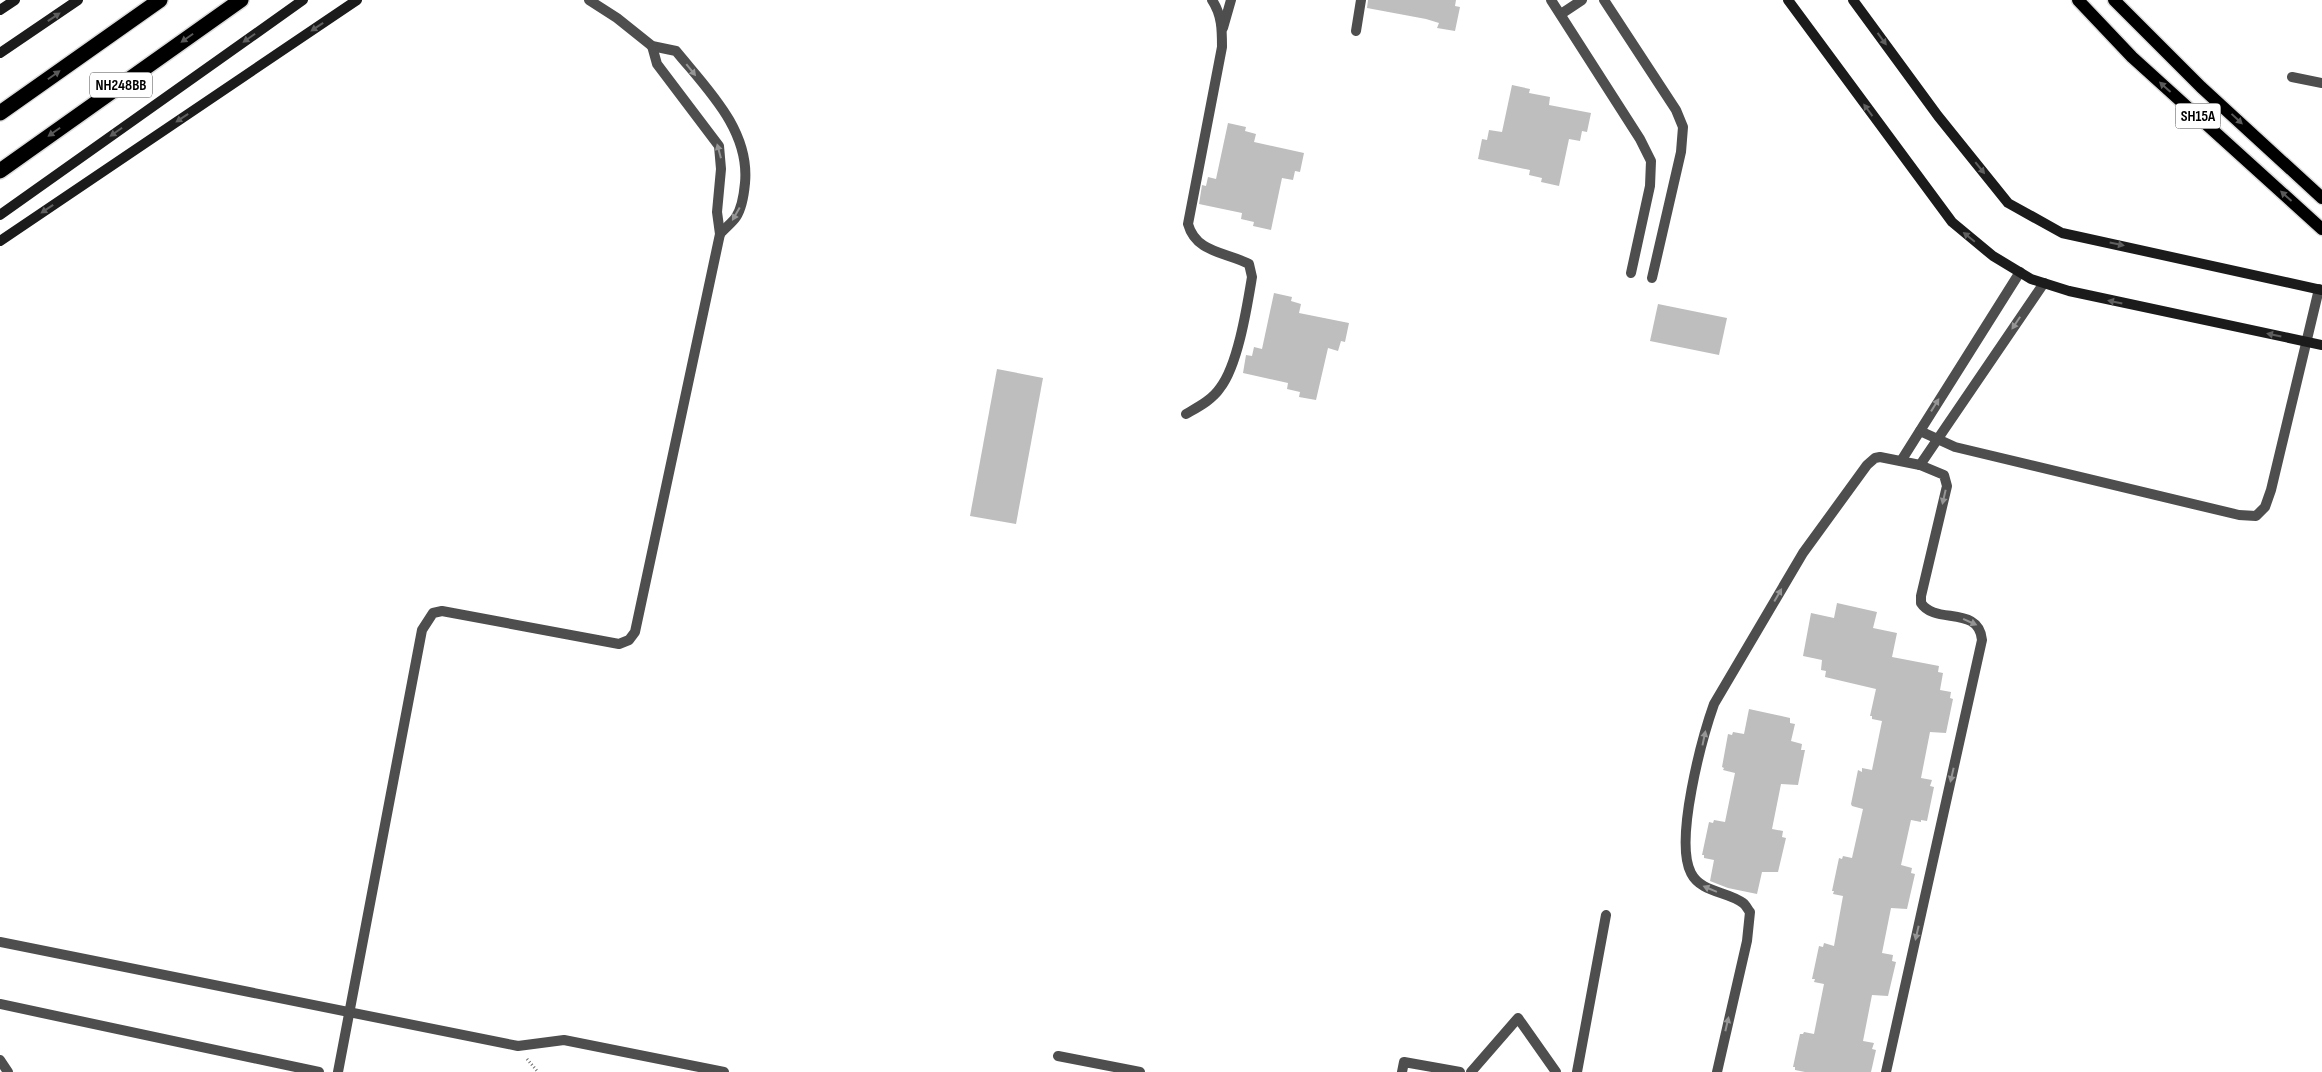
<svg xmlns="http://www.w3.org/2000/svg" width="2322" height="1072" font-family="'Sofia Sans Condensed',sans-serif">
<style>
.building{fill:#bebebe}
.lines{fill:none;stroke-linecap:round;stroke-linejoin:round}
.primary-casing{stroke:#dbdbdb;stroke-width:15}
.highway-casing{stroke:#dbdbdb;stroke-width:18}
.path{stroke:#707070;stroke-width:3;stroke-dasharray:1 2.5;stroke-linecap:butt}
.street{stroke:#4e4e4e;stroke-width:10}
.secondary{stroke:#1b1b1b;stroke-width:10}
.primary{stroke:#000;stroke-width:12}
.highway{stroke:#000;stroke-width:15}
.oneway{fill:#5f5f5f}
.oneway2{fill:#595959}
.oneway3{fill:#959595}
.labels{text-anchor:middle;stroke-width:5;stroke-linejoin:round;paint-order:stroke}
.shield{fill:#fff;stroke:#4c4c4c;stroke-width:1}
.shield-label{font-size:15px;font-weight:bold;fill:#000}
</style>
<rect width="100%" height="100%" fill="#fff"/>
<g class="building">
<path d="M 1368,0 L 1456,0 L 1455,6 L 1460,7 L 1455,31 L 1437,28 L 1439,23 L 1426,19 L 1367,8 Z"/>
<path d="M 1512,85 L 1530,89 L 1529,93 L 1550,97 L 1549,105 L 1591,113 L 1587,132 L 1582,131 L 1580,141 L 1569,139 L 1559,186 L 1541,182 L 1542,178 L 1529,175 L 1530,170 L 1478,159 L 1482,139 L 1487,140 L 1489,130 L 1502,132 Z"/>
<path d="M 1228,123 L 1246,127 L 1245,131 L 1256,134 L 1254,142 L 1304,153 L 1300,172 L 1295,171 L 1293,180 L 1282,178 L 1271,230 L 1253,226 L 1254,222 L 1241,219 L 1242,213 L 1199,204 L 1202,185 L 1206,186 L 1208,177 L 1216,179 Z"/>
<path d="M 1274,293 L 1292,297 L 1291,301 L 1301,304 L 1299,313 L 1349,323 L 1345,342 L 1341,341 L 1338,351 L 1328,348 L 1316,400 L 1299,397 L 1300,392 L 1287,389 L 1288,383 L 1243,373 L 1246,355 L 1252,356 L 1254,347 L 1262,349 Z"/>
<path d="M 1658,304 L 1727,318 L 1719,355 L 1650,341 Z"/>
<path d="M 997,369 L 1043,378 L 1016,524 L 970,516 Z"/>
<path d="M 1837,603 L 1877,612 L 1873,628 L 1897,633 L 1892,657 L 1939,666 L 1938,672 L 1943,673 L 1940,690 L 1951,692 L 1950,698 L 1953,699 L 1946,733 L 1930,732 L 1921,778 L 1932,780 L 1930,786 L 1934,787 L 1927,821 L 1921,820 L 1921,822 L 1911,820 L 1901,865 L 1912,868 L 1911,873 L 1915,874 L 1907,909 L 1891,908 L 1882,953 L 1893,955 L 1892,961 L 1896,962 L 1888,996 L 1872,995 L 1863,1041 L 1874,1043 L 1872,1049 L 1876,1050 L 1871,1072 L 1805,1072 L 1795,1070 L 1795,1067 L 1793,1067 L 1800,1034 L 1803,1034 L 1804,1032 L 1814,1034 L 1824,984 L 1814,982 L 1815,979 L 1812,979 L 1819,946 L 1823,947 L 1824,943 L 1834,946 L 1843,896 L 1833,894 L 1834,891 L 1832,891 L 1839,858 L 1842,859 L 1843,856 L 1852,858 L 1863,809 L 1852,806 L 1851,804 L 1858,770 L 1862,772 L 1862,768 L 1872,770 L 1882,721 L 1872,719 L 1872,716 L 1870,716 L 1876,689 L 1825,677 L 1826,671 L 1821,670 L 1822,660 L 1803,656 L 1811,613 L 1834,618 Z"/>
<path d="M 1749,709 L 1790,718 L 1790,723 L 1795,724 L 1791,741 L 1802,744 L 1801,750 L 1805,750 L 1798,785 L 1781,784 L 1772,829 L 1783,831 L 1782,837 L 1786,838 L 1778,872 L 1762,872 L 1757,894 L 1728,888 L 1710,881 L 1714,860 L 1704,858 L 1704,855 L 1702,855 L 1709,822 L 1713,823 L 1714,820 L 1725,822 L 1735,773 L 1723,770 L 1724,768 L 1722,767 L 1728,734 L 1732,735 L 1733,732 L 1744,734 Z"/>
</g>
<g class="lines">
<g class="primary-casing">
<g id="primary">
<path d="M 2078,0 L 2132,57 L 2322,229"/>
<path d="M 2114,0 L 2201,87 L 2322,198"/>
</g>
</g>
<g class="highway-casing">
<g id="highway">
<path d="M 0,113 L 160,0"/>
<path d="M 0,171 L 241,0"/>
</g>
</g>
<path class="path" d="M 527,1059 L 538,1072"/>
<g class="street">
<path d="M 589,0 L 617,18 L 652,46 L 676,51 C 707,89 750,130 745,183 C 744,194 742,208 736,217 C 732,223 725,228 720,234"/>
<path d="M 1551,0 L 1640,139 L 1651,161 L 1650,186 L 1631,273"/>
<path d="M 1604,0 L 1676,110 L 1683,127 L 1681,152 L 1652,278"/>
<path d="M 1561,14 L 1582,0"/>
<path d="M 1223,28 L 1231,0"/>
<path d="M 1356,31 L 1361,0"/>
<path d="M 2292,77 L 2322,83"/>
<path d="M 1186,414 C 1198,407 1212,400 1220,388 C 1238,365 1247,307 1252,277 L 1249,264 C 1226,252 1196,253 1188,224 L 1222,47 C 1222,30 1222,15 1212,0"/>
<path d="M 1920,431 L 1955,447 L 2239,515 L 2256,516 L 2265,507 L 2271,490 L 2319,289"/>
<path d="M 1901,461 L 2020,272"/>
<path d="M 1920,465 L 2044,283"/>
<path d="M 0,942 L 518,1046 L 564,1040 L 724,1072"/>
<path d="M 0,1004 L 319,1072"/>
<path d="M 1058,1056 L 1140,1072"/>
<path d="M 0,1060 L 8,1072"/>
<path d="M 338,1072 L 422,630 L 433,613 L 442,611 L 619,644 L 629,640 L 635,632 L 720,234 L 717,212 L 721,169 L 719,146 L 657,64 L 652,46"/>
<path d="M 1402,1072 L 1404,1062 L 1460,1072"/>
<path d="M 1471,1072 L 1518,1018 L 1556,1072"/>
<path d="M 1577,1072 L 1606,915"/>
<path d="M 1717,1072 L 1747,941 L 1750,912 C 1748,910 1746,905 1743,903 C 1728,891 1701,893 1691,873 C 1674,841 1702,738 1714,704 L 1803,553 L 1867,465 L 1875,458 L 1880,457 L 1920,465 L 1944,475 L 1947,486 L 1921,596 L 1921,603 C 1935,625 1979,605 1982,640 L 1886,1072"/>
</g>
<g class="secondary">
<path d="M 1788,0 L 1952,222 L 1993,256 L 2031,279 L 2069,291 L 2322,345"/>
<path d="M 1853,0 L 1938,116 L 2008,203 L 2062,233 L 2322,290"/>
<path d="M 0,10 L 15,0"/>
<path d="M 0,53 L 78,0"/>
<path d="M 0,215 L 303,0"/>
<path d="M 0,241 L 357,0"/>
</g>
<use href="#primary" class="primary"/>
<use href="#highway" class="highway"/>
</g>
<defs><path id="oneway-solid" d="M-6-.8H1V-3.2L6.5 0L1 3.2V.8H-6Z" transform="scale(1.25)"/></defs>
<g class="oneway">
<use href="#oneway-solid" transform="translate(54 17) rotate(-34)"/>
<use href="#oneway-solid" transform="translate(317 27) rotate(146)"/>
<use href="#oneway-solid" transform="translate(249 38) rotate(145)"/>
<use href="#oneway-solid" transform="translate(1882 39) rotate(54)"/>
<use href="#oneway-solid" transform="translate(1868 110) rotate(-126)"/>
<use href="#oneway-solid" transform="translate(182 118) rotate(146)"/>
<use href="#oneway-solid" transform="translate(116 132) rotate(145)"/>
<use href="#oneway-solid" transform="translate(1980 168) rotate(51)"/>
<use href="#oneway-solid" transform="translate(47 209) rotate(146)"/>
<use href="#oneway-solid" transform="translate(1969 237) rotate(-141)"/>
<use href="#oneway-solid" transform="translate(2117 244) rotate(12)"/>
<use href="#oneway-solid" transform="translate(2115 302) rotate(-168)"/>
<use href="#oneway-solid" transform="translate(2274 335) rotate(-168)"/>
</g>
<g class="oneway2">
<use href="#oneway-solid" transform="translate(187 38) rotate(145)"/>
<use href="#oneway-solid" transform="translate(54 75) rotate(-35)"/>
<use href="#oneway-solid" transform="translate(2165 87) rotate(-138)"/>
<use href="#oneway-solid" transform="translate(2237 119) rotate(43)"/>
<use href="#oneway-solid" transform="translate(54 132) rotate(145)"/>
<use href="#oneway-solid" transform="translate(2286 196) rotate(-138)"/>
</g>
<g class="oneway3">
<use href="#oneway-solid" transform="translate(691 70) rotate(51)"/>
<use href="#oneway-solid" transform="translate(719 151) rotate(-105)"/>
<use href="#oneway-solid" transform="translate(736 214) rotate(120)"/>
<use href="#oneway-solid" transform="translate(2016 323) rotate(124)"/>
<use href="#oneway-solid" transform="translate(1935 405) rotate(-58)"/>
<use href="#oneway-solid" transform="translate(1944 497) rotate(103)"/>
<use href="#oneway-solid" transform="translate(1778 595) rotate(-60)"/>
<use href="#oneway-solid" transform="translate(1970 622) rotate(24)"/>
<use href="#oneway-solid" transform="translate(1704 738) rotate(-78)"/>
<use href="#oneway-solid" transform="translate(1952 775) rotate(103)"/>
<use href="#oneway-solid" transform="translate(1710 889) rotate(-157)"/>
<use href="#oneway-solid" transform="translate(1917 933) rotate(103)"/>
<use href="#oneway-solid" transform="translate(1727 1024) rotate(-77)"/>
</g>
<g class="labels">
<g class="shield">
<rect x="90" y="72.5" width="62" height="25" rx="4"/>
<rect x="2175.5" y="103.5" width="45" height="25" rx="4"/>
</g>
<g class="shield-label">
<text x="121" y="90">NH248BB</text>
<text x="2198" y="121">SH15A</text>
</g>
</g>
</svg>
